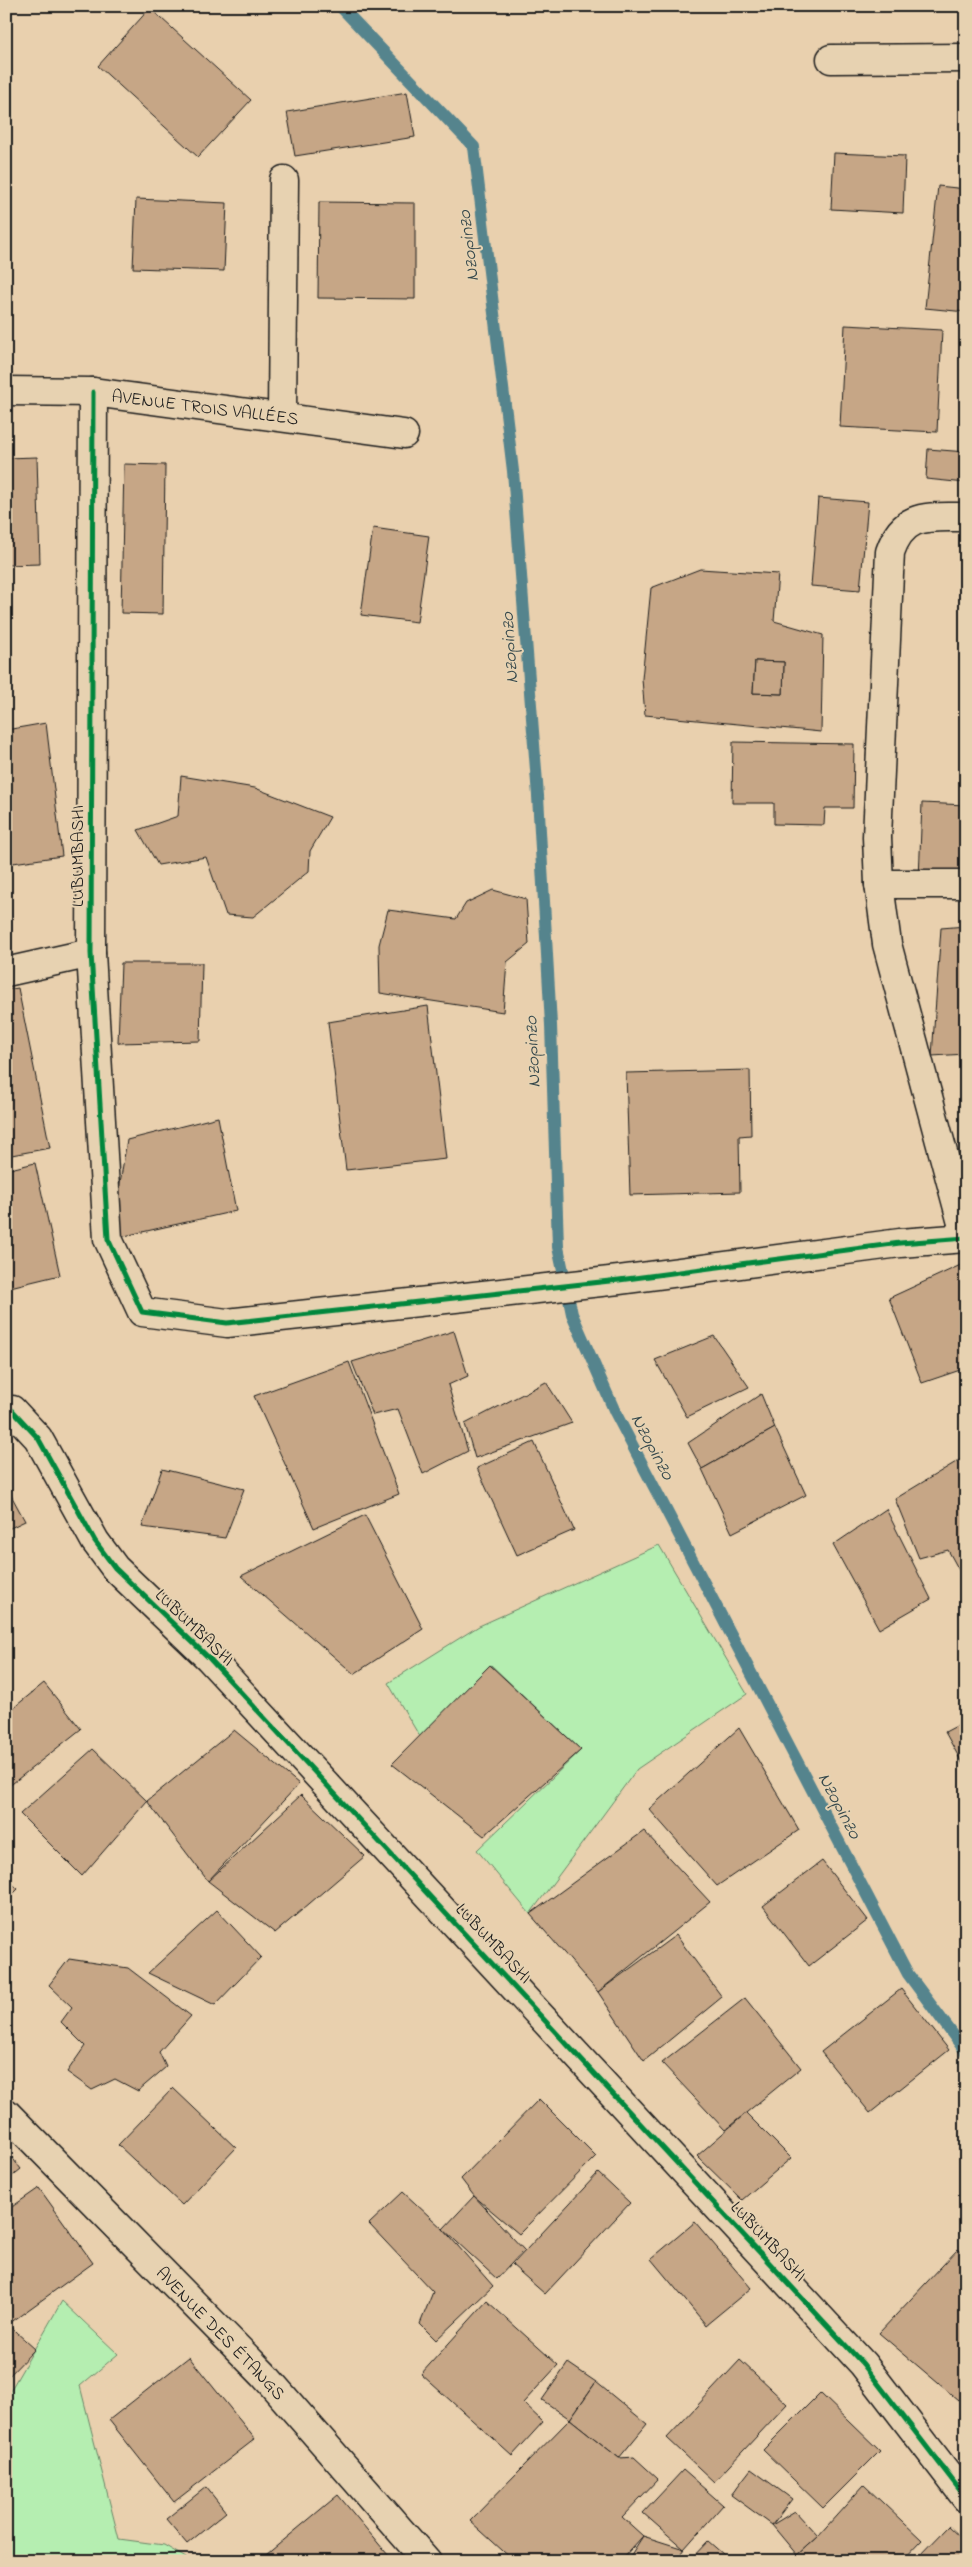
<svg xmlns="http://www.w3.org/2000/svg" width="972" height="2567" font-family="'Indie Flower',sans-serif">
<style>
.green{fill:#b5eeb1;stroke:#688566}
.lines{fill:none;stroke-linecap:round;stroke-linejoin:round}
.stream{stroke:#55848d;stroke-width:12}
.building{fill:#c6a686;stroke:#1c1c1c;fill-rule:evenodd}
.street-casing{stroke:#1c1c1c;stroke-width:31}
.street{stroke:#e7d2b1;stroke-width:28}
.cycleway-casing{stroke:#e7d2b1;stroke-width:8}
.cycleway{stroke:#00873e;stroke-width:5}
.labels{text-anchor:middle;stroke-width:4;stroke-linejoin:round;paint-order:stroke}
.street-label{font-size:18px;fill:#1c1c1c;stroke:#e7d2b1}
.water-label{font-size:19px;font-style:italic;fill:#34474b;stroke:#e7d2b1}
</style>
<rect width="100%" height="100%" fill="#e9d0ae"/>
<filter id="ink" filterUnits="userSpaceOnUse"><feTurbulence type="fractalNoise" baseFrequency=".02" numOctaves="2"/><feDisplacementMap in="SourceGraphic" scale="10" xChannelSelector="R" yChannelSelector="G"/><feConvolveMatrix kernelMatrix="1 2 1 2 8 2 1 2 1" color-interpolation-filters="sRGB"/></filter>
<g filter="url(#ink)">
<g class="green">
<path d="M 659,1545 L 747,1694 L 637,1769 L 530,1914 L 477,1850 L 581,1750 L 491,1665 L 420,1737 L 388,1683 L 479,1626 Z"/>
<path d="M 62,2301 L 118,2354 L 80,2386 L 119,2539 L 164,2545 L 191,2561 L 6,2561 L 6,2398 Z"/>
</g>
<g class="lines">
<path class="stream" d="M 340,6 L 474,147 L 513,471 L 538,796 L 551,1025 L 558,1247 L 572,1314 L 615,1412 L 908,1974 L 966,2052"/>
</g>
<g class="building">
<path d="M 150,8 L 251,100 L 198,157 L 98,66 Z"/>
<path d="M 407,92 L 415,137 L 295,156 L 287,112 Z"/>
<path d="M 834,153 L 905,156 L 903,213 L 831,209 Z"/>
<path d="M 938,186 L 966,189 L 966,312 L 925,308 Z"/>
<path d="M 136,199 L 227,203 L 224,271 L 133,268 Z"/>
<path d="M 319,202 L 415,203 L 415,299 L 318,298 Z"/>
<path d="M 845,325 L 942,330 L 937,432 L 840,427 Z"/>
<path d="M 928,449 L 966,452 L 966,483 L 926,479 Z"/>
<path d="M 37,457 L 40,564 L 6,565 L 6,458 Z"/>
<path d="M 124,464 L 165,465 L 163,614 L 121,613 Z"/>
<path d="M 818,498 L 868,502 L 860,590 L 811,586 Z"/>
<path d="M 373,528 L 429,536 L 417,622 L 361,615 Z"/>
<path d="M 700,569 L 778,574 L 774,621 L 823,635 L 821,732 L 645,715 L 642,679 L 651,588 ZM 755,661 L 784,662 L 783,694 L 753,693 Z"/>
<path d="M 755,661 L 784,662 L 783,694 L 753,693 Z"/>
<path d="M 46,723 L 62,856 L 6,864 L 6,730 Z"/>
<path d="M 733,742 L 854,744 L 853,808 L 825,808 L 824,825 L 774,824 L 774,803 L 732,803 Z"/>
<path d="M 181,776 L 255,788 L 330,817 L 310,851 L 309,871 L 253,917 L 226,915 L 206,857 L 158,865 L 138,830 L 178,816 Z"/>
<path d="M 922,803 L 966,805 L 966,880 L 919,879 Z"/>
<path d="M 493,890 L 526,899 L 529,944 L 507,962 L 503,1012 L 380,993 L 379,945 L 388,910 L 456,919 L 466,903 Z"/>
<path d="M 966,926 L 966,1054 L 932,1056 L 941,928 Z"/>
<path d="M 121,963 L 202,963 L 200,1041 L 118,1043 Z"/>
<path d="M 18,988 L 50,1148 L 6,1156 L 6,990 Z"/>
<path d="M 428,1006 L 446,1159 L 346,1170 L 328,1022 Z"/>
<path d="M 750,1070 L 751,1135 L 739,1136 L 740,1192 L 630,1195 L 626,1073 Z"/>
<path d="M 218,1117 L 236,1211 L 111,1239 L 127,1140 Z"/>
<path d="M 35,1163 L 60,1275 L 6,1288 L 6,1170 Z"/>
<path d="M 965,1263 L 966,1368 L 922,1383 L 889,1298 Z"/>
<path d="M 454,1331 L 468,1376 L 448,1385 L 468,1451 L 423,1474 L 398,1409 L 373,1415 L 352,1362 Z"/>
<path d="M 714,1336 L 749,1387 L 687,1417 L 655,1360 Z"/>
<path d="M 349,1362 L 399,1494 L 314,1528 L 254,1396 Z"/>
<path d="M 546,1382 L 572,1423 L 475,1458 L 465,1424 Z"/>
<path d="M 761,1394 L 775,1428 L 702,1469 L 688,1443 Z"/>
<path d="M 775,1428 L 806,1495 L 732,1533 L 702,1469 Z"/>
<path d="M 534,1442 L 574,1530 L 517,1555 L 477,1468 Z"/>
<path d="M 966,1456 L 966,1583 L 948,1550 L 919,1558 L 895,1499 Z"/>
<path d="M 162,1469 L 244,1489 L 225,1538 L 142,1527 Z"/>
<path d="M 6,1486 L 25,1521 L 6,1530 Z"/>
<path d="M 886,1509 L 931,1599 L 879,1629 L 833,1545 Z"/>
<path d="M 365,1515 L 423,1629 L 354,1674 L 241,1576 Z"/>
<path d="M 490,1665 L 581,1750 L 484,1836 L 392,1764 Z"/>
<path d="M 44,1683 L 81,1729 L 8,1787 L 6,1714 Z"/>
<path d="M 966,1721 L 966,1770 L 945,1732 Z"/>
<path d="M 739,1728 L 799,1830 L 717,1886 L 649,1809 Z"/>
<path d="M 234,1730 L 299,1784 L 208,1881 L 147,1801 Z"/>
<path d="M 93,1749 L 147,1801 L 82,1876 L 20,1814 Z"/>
<path d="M 301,1795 L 365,1856 L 275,1933 L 208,1881 Z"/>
<path d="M 644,1831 L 710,1902 L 598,1992 L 530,1914 Z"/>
<path d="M 822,1861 L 868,1920 L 809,1966 L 763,1906 Z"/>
<path d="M 6,1878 L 18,1889 L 6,1901 Z"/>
<path d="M 217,1910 L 261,1957 L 215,2005 L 148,1973 Z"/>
<path d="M 676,1935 L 722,1997 L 644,2061 L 598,1992 Z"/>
<path d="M 69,1959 L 128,1968 L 191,2016 L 159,2052 L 166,2067 L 138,2091 L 115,2079 L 92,2090 L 67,2072 L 85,2046 L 61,2022 L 72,2007 L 49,1985 Z"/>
<path d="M 901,1989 L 949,2050 L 870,2113 L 821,2052 Z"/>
<path d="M 745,1998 L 801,2068 L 725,2130 L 662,2063 Z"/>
<path d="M 173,2088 L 236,2148 L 182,2205 L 118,2145 Z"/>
<path d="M 539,2099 L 596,2156 L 519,2234 L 474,2196 L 461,2179 Z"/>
<path d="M 746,2113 L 791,2158 L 742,2200 L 697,2156 Z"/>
<path d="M 6,2150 L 21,2169 L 6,2181 Z"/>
<path d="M 598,2173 L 630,2203 L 545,2294 L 512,2265 Z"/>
<path d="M 39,2188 L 93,2263 L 10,2323 L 6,2318 L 6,2211 Z"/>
<path d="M 403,2192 L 443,2229 L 493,2286 L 436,2340 L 420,2324 L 433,2292 L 369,2224 Z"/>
<path d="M 474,2196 L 524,2250 L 497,2279 L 443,2229 Z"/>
<path d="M 695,2222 L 751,2288 L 706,2325 L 651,2259 Z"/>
<path d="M 958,2249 L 966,2256 L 966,2391 L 958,2400 L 879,2333 Z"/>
<path d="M 487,2301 L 558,2365 L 523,2403 L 543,2422 L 512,2456 L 421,2374 Z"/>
<path d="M 6,2323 L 35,2349 L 6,2379 Z"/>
<path d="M 189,2357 L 255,2439 L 174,2502 L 109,2420 Z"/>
<path d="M 740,2360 L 787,2404 L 714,2482 L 667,2438 Z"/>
<path d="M 568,2363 L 596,2382 L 570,2419 L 542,2400 Z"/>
<path d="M 596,2382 L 647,2424 L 619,2458 L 570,2419 Z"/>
<path d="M 820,2393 L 880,2451 L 823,2508 L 763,2450 Z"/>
<path d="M 570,2419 L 619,2458 L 634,2457 L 658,2479 L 622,2517 L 643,2536 L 620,2561 L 514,2561 L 470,2521 Z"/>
<path d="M 751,2469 L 792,2499 L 772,2525 L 731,2495 Z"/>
<path d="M 683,2470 L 723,2505 L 684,2549 L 643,2513 Z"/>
<path d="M 864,2485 L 922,2540 L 902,2561 L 803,2561 L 797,2555 L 818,2536 Z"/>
<path d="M 206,2487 L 226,2512 L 187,2544 L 166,2519 Z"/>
<path d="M 338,2495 L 393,2561 L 270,2561 L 266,2555 Z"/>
<path d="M 795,2511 L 818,2536 L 797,2555 L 772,2525 Z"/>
<path d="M 949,2526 L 966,2542 L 966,2561 L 915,2561 Z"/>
<path d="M 643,2536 L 684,2549 L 675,2561 L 627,2561 Z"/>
<path d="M 708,2541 L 731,2561 L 689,2561 Z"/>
</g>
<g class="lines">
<g class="street-casing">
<g id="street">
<path d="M 831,59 L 966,58"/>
<path d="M 6,391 L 93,392 L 404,434"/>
<path d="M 93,392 L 91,953 L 108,1239 L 142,1312 L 227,1323 L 619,1280 L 900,1243 L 966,1238"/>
<path d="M 282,416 L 284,180"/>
<path d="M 966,517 C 929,518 904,511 890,552 L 877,837 L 879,884 L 887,944 L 966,1238"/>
<path d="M 879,884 L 966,884"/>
<path d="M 6,972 L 91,953"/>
<path d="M 6,1410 L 12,1410 L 38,1438 L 95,1541 L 115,1568 L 209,1658 L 863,2364 L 966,2498"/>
<path d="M 6,2113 L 264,2375 L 427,2561"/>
</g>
</g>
<use href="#street" class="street"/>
<g class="cycleway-casing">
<g id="cycleway">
<path d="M 93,392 L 91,953 L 108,1239 L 142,1312 L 227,1323 L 619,1280 L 900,1243 L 966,1238"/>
<path d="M 6,1410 L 12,1410 L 38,1438 L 95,1541 L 115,1568 L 209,1658 L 863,2364 L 966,2498"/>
</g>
</g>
<use href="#cycleway" class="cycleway"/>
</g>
</g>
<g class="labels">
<g class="street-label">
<text transform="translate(205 407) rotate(7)" y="6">AVENUE TROIS VALLÉES</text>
<text transform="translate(77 856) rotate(-90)" y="6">LUBUMBASHI</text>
<text transform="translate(195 1627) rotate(44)" y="6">LUBUMBASHI</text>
<text transform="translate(494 1943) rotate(47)" y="6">LUBUMBASHI</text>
<text transform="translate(769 2241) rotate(47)" y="6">LUBUMBASHI</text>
<text transform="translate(221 2333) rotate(46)" y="6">AVENUE DES ÉTANGS</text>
</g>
<g class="water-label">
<text transform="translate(467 246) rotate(-97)" y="7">Nzopinzo</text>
<text transform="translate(508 648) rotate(-94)" y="7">Nzopinzo</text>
<text transform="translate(531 1052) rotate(-93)" y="7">Nzopinzo</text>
<text transform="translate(654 1446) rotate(62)" y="7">Nzopinzo</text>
<text transform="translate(841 1805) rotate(62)" y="7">Nzopinzo</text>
</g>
</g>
<rect width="972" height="2567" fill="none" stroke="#e7d2b1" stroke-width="25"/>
<rect x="12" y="12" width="947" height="2542" fill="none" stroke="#1c1c1c" stroke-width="2" filter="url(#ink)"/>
</svg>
